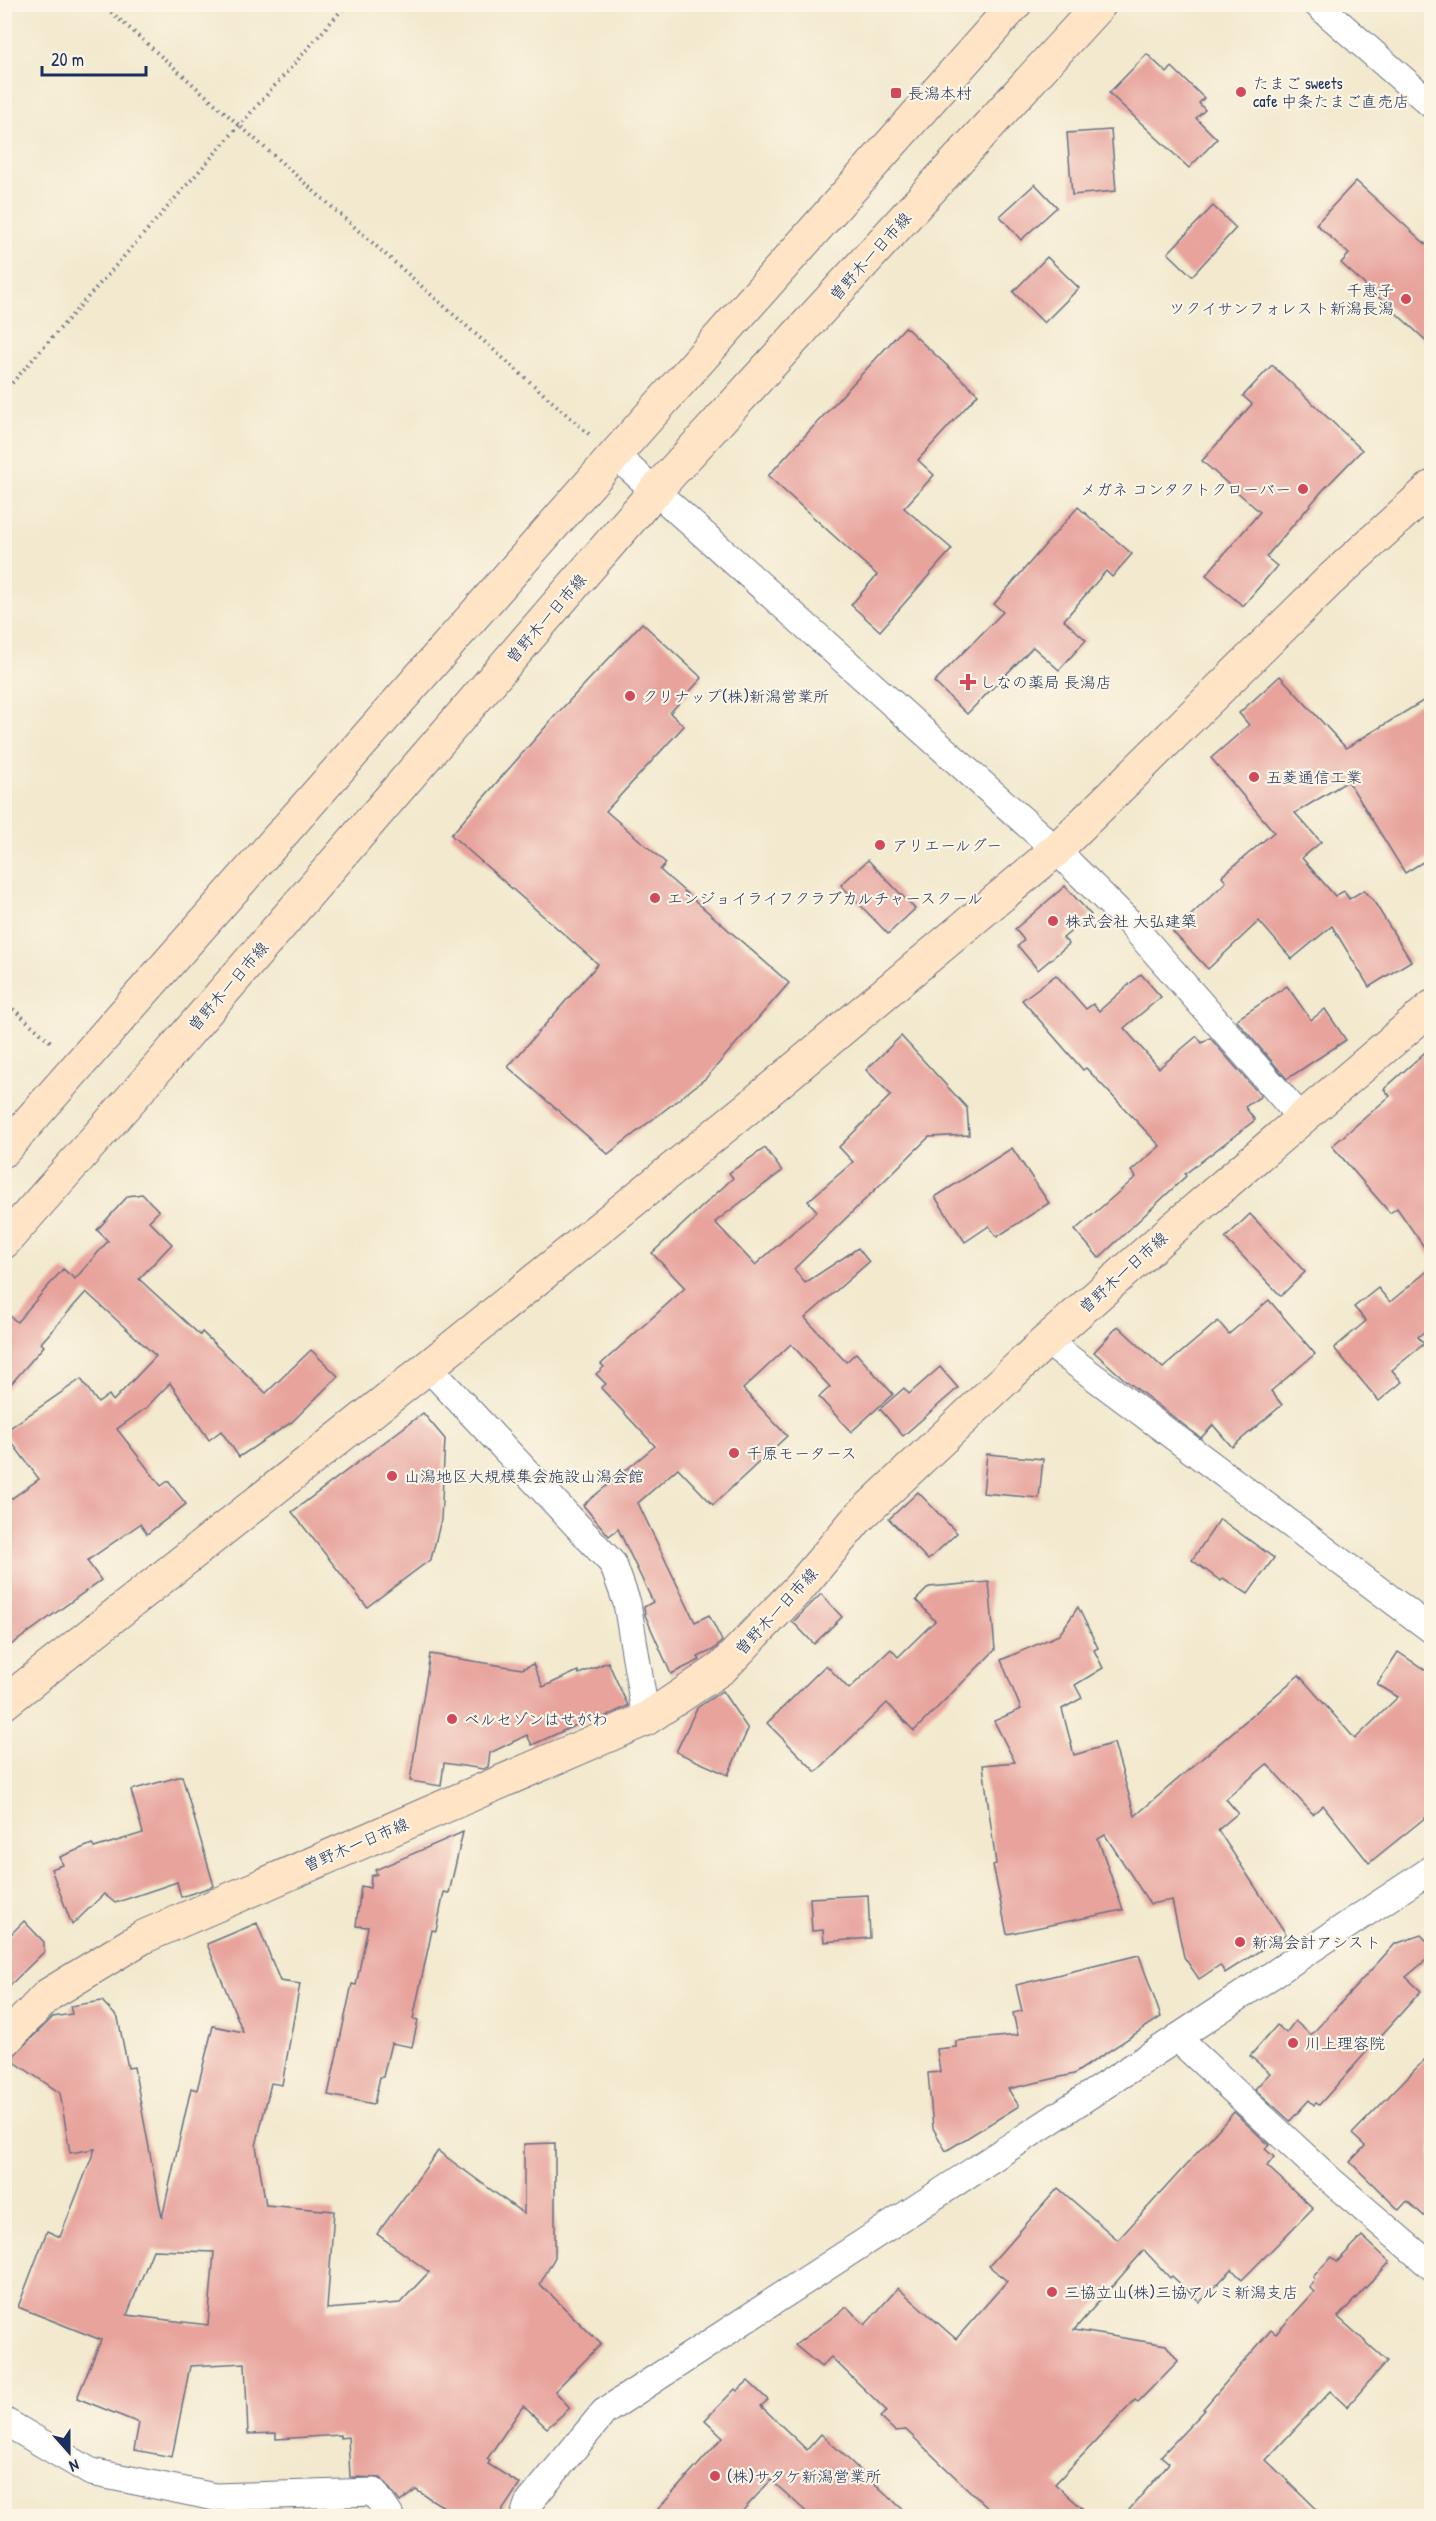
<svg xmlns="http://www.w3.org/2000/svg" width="1436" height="2521" font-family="'Patrick Hand','Klee One',sans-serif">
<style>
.building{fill:#e7a39c;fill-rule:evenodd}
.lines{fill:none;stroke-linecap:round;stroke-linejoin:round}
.street-casing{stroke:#667085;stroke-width:29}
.secondary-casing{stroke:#667085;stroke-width:35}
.path{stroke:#667085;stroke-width:4;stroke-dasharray:1.5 4.5;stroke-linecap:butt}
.street{stroke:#fff;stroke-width:27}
.secondary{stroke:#ffe4c6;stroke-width:33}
.poi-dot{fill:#d1495b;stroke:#fcf5e5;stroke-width:2}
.labels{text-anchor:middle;stroke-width:4.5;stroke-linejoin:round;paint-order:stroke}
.poi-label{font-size:16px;fill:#1b2f5e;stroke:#fcf5e5;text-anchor:start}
.street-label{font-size:16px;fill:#1b2f5e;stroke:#fcf5e5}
</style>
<rect width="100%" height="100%" fill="#fcf5e5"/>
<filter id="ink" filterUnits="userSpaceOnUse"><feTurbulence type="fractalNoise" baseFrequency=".0167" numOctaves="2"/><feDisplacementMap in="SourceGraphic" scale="12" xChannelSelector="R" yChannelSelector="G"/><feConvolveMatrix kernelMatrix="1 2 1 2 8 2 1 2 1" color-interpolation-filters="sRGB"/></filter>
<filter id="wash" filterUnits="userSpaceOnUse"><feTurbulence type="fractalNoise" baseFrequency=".008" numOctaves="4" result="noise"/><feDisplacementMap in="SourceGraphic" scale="24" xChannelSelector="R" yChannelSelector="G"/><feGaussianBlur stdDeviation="1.35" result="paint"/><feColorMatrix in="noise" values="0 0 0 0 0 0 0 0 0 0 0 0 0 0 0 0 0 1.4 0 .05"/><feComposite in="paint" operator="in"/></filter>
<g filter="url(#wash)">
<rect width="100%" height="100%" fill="#f2e9ce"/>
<g id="blocks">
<g class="building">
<path d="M 1147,54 L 1167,73 L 1172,67 L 1204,98 L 1199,103 L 1205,110 L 1196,118 L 1217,139 L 1189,168 L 1109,93 Z"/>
<path d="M 1111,130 L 1116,191 L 1072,195 L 1067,133 Z"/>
<path d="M 1356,181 L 1431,249 L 1431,345 L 1341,263 L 1349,254 L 1316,224 Z"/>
<path d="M 1035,184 L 1057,207 L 1021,240 L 1000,216 Z"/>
<path d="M 1213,206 L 1236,228 L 1192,276 L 1168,253 Z"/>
<path d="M 1047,257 L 1079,288 L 1044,323 L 1013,292 Z"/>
<path d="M 905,327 L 978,394 L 918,460 L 934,475 L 904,508 L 952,549 L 880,631 L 851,605 L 877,575 L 768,476 Z"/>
<path d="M 1272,365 L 1362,450 L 1323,490 L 1266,557 L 1277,566 L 1243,606 L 1206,575 L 1260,512 L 1202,461 L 1252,404 L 1243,396 Z"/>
<path d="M 1078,507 L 1132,554 L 1112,577 L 1106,571 L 1064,620 L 1086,640 L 1059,670 L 1033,647 L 967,714 L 934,682 L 1003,612 L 994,604 Z"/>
<path d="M 642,623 L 702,678 L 670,713 L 684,726 L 606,811 L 666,863 L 660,870 L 789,983 L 706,1078 L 608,1154 L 508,1067 L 598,964 L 451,835 L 555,716 Z"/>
<path d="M 1280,676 L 1346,748 L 1431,696 L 1431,857 L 1405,873 L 1348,781 L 1295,813 L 1321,842 L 1302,858 L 1335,896 L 1344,891 L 1349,899 L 1364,890 L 1373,900 L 1411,961 L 1369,987 L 1332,926 L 1292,959 L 1259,921 L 1208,969 L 1173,932 L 1226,882 L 1222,876 L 1274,832 L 1211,758 L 1249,725 L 1239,713 Z"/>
<path d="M 868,860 L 915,909 L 888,934 L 841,885 Z"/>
<path d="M 1065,886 L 1091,915 L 1063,938 L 1069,944 L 1038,970 L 1018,946 L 1024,940 L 1015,929 Z"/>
<path d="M 1141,974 L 1161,997 L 1124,1028 L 1159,1068 L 1197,1036 L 1202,1043 L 1210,1038 L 1261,1096 L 1245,1107 L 1255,1120 L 1185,1174 L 1186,1176 L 1099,1258 L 1075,1230 L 1136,1177 L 1131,1171 L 1160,1146 L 1086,1068 L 1083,1070 L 1022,1000 L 1056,975 L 1086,1009 L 1093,1004 L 1099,1011 Z"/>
<path d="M 1287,986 L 1311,1020 L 1325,1009 L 1346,1040 L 1287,1079 L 1236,1020 Z"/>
<path d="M 901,1036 L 967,1108 L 969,1135 L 929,1137 L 794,1269 L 805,1283 L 858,1248 L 869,1262 L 805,1318 L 846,1362 L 856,1353 L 893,1394 L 851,1432 L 819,1397 L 830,1387 L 791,1344 L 743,1389 L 787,1436 L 713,1505 L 678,1468 L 638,1503 L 695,1622 L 709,1615 L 722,1641 L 713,1650 L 698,1657 L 700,1660 L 671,1674 L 645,1615 L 644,1607 L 653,1602 L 618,1529 L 609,1536 L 583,1505 L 655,1446 L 601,1388 L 606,1384 L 596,1374 L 604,1367 L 601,1364 L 685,1288 L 652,1253 L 733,1178 L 729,1173 L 765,1148 L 782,1171 L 715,1222 L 755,1265 L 817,1211 L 808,1201 L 853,1162 L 839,1147 L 891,1095 L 866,1070 Z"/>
<path d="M 1431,1047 L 1431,1257 L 1397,1208 L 1390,1213 L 1332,1146 L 1390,1096 L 1384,1089 Z"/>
<path d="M 1012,1148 L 1049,1203 L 997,1237 L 989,1226 L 965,1242 L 935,1197 Z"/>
<path d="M 142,1194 L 159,1211 L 149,1221 L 172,1244 L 139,1279 L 200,1335 L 202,1332 L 266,1393 L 311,1350 L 338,1376 L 292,1422 L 239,1457 L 221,1431 L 209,1440 L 170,1383 L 146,1408 L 117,1429 L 161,1486 L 168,1481 L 186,1504 L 147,1534 L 140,1524 L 87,1561 L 101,1580 L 4,1650 L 4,1504 L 39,1479 L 4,1432 L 81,1379 L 98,1403 L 109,1395 L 113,1401 L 156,1356 L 86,1292 L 41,1343 L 44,1346 L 4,1392 L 4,1311 L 17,1322 L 63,1269 L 75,1279 L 108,1241 L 97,1230 L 128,1196 Z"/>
<path d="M 1250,1214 L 1305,1272 L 1281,1296 L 1225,1238 Z"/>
<path d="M 1431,1268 L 1431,1326 L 1418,1337 L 1424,1344 L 1392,1370 L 1402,1382 L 1379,1401 L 1334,1348 L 1366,1321 L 1354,1307 L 1378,1288 L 1390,1302 Z"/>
<path d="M 1269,1300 L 1315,1354 L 1271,1391 L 1282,1405 L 1232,1447 L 1213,1425 L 1201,1438 L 1124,1379 L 1094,1352 L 1118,1326 L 1163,1368 L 1218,1321 L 1229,1334 Z"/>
<path d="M 940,1367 L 958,1388 L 903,1436 L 880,1409 L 904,1388 L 909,1394 Z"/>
<path d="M 423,1413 L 445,1439 L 441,1520 L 431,1559 L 367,1607 L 292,1512 Z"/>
<path d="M 987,1454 L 1043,1459 L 1039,1498 L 983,1493 Z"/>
<path d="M 918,1492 L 957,1533 L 928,1560 L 889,1519 Z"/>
<path d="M 1220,1519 L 1274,1558 L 1248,1594 L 1223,1578 L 1221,1581 L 1192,1560 Z"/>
<path d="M 989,1582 L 995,1650 L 914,1731 L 887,1703 L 816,1772 L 767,1723 L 826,1665 L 849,1689 L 891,1649 L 898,1657 L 935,1621 L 916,1600 L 929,1587 Z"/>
<path d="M 821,1594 L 842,1617 L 814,1644 L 793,1622 Z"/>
<path d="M 1078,1607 L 1098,1648 L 1094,1650 L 1103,1668 L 1075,1685 L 1082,1698 L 1062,1709 L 1074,1755 L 1114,1743 L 1135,1816 L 1299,1675 L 1355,1739 L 1398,1697 L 1377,1684 L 1398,1652 L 1431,1674 L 1431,1813 L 1369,1863 L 1323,1805 L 1313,1814 L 1267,1764 L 1226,1799 L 1238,1813 L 1218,1830 L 1286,1934 L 1225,1973 L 1220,1965 L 1199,1979 L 1184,1957 L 1172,1900 L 1150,1904 L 1105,1835 L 1098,1839 L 1123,1910 L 1007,1934 L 993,1865 L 996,1864 L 983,1765 L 1015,1762 L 994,1721 L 1021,1709 L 1001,1660 L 1059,1635 Z"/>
<path d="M 430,1654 L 522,1669 L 533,1664 L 543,1687 L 578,1671 L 579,1674 L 608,1662 L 628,1706 L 598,1720 L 596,1716 L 532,1745 L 527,1735 L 490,1753 L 488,1767 L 483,1769 L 444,1763 L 441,1786 L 410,1781 Z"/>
<path d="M 722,1691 L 748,1729 L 728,1775 L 676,1752 L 697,1708 Z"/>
<path d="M 182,1776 L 214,1886 L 181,1897 L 177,1882 L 115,1903 L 104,1894 L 72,1925 L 51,1869 L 63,1865 L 60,1857 L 92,1844 L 94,1848 L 143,1833 L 131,1790 Z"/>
<path d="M 463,1832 L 449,1893 L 444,1892 L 436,1931 L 432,1930 L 413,2019 L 418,2020 L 412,2047 L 391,2043 L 383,2077 L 380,2077 L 374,2104 L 328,2095 L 352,1984 L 356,1985 L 368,1927 L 356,1926 L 361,1886 L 370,1888 L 371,1876 L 377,1874 L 375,1870 Z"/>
<path d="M 868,1895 L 870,1938 L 824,1942 L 823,1930 L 812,1931 L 810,1898 Z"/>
<path d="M 24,1921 L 44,1942 L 44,1952 L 4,1991 L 4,1941 Z"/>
<path d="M 257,1923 L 280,1981 L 300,1984 L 282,2085 L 271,2083 L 256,2146 L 266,2205 L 334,2211 L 327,2309 L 400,2303 L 429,2272 L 377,2234 L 438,2151 L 524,2214 L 524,2144 L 555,2143 L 555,2257 L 540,2284 L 601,2344 L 555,2391 L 570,2408 L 547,2428 L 523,2406 L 487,2459 L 490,2461 L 488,2464 L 520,2484 L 498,2517 L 460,2517 L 416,2490 L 400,2502 L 381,2478 L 350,2477 L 348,2437 L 340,2438 L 340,2435 L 276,2439 L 276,2433 L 248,2434 L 245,2363 L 190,2366 L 172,2457 L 134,2450 L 139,2423 L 77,2398 L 101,2340 L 18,2307 L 47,2231 L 60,2237 L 95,2149 L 70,2153 L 60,2093 L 10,2059 L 53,2017 L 72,2014 L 70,2006 L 102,2001 L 118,2018 L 128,2068 L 134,2067 L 162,2218 L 191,2088 L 197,2090 L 213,2026 L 243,2032 L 207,1944 ZM 153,2250 L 214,2252 L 208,2325 L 127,2315 Z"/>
<path d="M 1421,1935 L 1431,1945 L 1431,1956 L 1406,1977 L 1421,1991 L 1319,2105 L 1316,2103 L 1314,2105 L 1309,2100 L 1290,2121 L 1255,2089 L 1270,2073 L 1250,2056 L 1277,2025 L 1286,2033 L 1295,2021 L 1311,2035 L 1395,1944 Z"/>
<path d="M 1139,1955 L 1161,2017 L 1074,2074 L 1008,2089 L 1019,2106 L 946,2151 L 933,2128 L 928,2073 L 940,2072 L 937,2049 L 956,2047 L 956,2041 L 1018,2035 L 1013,2013 L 1022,2011 L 1016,1985 Z"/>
<path d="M 1431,2053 L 1431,2222 L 1407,2201 L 1399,2210 L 1350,2162 L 1365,2146 L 1352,2134 Z"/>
<path d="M 1234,2112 L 1269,2145 L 1265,2149 L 1274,2157 L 1267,2166 L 1313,2208 L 1242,2280 L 1232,2269 L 1200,2302 L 1172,2276 L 1170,2278 L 1144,2250 L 1074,2330 L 1166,2345 L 1178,2361 L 1138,2402 L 1135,2400 L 1055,2484 L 1092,2517 L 997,2517 L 906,2430 L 895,2431 L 880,2417 L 887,2411 L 831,2357 L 821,2367 L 795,2345 L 847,2307 L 865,2325 L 898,2288 L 956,2339 L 1007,2281 L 989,2266 L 1058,2188 L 1118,2240 Z"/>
<path d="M 1362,2236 L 1390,2262 L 1338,2317 L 1387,2361 L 1347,2407 L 1330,2391 L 1266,2460 L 1325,2517 L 1123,2517 L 1169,2463 L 1161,2456 L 1205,2410 L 1203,2409 L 1271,2330 L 1276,2334 L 1314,2292 L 1309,2287 L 1315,2279 L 1313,2277 L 1331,2257 L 1337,2262 Z"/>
<path d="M 748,2381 L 768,2400 L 761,2406 L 807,2450 L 821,2434 L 911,2517 L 812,2517 L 771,2480 L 737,2517 L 651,2517 L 723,2437 L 705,2420 L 735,2389 L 737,2391 Z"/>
</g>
</g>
</g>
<g filter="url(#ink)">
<use href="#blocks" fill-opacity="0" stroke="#667085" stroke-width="1.5"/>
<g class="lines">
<g class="street-casing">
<g id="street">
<path d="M 1317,4 L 1432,105"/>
<path d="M 615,455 L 1056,850 L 1129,922 L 1302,1119"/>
<path d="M 1046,1341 L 1432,1630"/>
<path d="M 428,1367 L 613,1564 L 627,1603 L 646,1719"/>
<path d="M 1177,2038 L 1329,2179 L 1432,2267"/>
<path d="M 4,2421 L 91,2472 L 215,2497 L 374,2492 L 390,2516"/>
<path d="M 524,2516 L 528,2504 L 604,2412 L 1177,2038 L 1432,1869"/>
</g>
</g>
<g class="secondary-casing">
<g id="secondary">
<path d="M 4,1150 L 615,455 L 1015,4"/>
<path d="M 4,1242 L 130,1100 L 654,492 L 1100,4"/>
<path d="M 4,1703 L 428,1367 L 749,1107 L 1056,850 L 1329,581 L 1432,487"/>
<path d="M 4,2041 L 48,1995 L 143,1937 L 646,1719 L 722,1668 L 800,1587 L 857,1519 L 1046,1341 L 1169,1232 L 1432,1007"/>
</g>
</g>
<g class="path">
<path d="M 102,4 L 590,435"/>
<path d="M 4,392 L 347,4"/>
<path d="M 4,1001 L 53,1044"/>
</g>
<use href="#street" class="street"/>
<use href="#secondary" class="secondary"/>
</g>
</g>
<g class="poi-dot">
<circle cx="1241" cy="92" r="6"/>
<rect x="890" y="87" width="12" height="12" rx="3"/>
<circle cx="1406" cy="299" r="6"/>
<circle cx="1303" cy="489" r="6"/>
<path d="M965 673h6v6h6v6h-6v6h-6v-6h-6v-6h6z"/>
<circle cx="630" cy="696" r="6"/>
<circle cx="1254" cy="777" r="6"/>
<circle cx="880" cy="845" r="6"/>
<circle cx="655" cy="898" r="6"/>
<circle cx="1053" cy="921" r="6"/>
<circle cx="734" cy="1453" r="6"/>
<circle cx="392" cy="1476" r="6"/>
<circle cx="452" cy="1719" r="6"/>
<circle cx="1240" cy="1942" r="6"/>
<circle cx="1293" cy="2043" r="6"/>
<circle cx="1052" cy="2292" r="6"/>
<circle cx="715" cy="2476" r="6"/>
</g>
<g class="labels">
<g class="poi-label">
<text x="1253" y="89">たまご sweets<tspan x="1253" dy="18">cafe 中条たまご直売店</tspan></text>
<text x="908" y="99">長潟本村</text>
<text x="1394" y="296" text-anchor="end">千恵子<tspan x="1394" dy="18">ツクイサンフォレスト新潟長潟</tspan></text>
<text x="1291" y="495" text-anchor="end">メガネ コンタクトクローバー</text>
<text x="980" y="688">しなの薬局 長潟店</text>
<text x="642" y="702">クリナップ(株)新潟営業所</text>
<text x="1266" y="783">五菱通信工業</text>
<text x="892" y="851">アリエールグー</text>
<text x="667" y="904">エンジョイライフクラブカルチャースクール</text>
<text x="1065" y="927">株式会社 大弘建築</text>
<text x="746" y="1459">千原モータース</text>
<text x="404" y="1482">山潟地区大規模集会施設山潟会館</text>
<text x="464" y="1725">ベルセゾンはせがわ</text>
<text x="1252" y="1948">新潟会計アシスト</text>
<text x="1305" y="2049">川上理容院</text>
<text x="1064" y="2298">三協立山(株)三協アルミ新潟支店</text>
<text x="727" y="2482">(株)サタケ新潟営業所</text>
</g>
<g class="street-label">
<text transform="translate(870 256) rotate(-48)" y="6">曽野木一日市線</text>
<text transform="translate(546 618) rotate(-49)" y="6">曽野木一日市線</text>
<text transform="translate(228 986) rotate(-49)" y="6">曽野木一日市線</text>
<text transform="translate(1123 1272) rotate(-42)" y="6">曽野木一日市線</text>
<text transform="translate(776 1611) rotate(-47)" y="6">曽野木一日市線</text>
<text transform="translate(356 1844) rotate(-23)" y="6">曽野木一日市線</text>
</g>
</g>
<rect width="1436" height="2521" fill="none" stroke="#fcf5e5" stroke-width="24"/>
<g transform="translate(69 2452) rotate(159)" stroke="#fcf5e5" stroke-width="4.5" paint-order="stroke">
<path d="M0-4.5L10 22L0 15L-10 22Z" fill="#1b2f5e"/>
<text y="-9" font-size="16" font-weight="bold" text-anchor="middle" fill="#1b2f5e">N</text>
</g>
<path d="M42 66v9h104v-9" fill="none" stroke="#1b2f5e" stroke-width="3"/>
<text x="51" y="66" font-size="18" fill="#1b2f5e" stroke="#fcf5e5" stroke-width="4.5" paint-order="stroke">20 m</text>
</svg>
